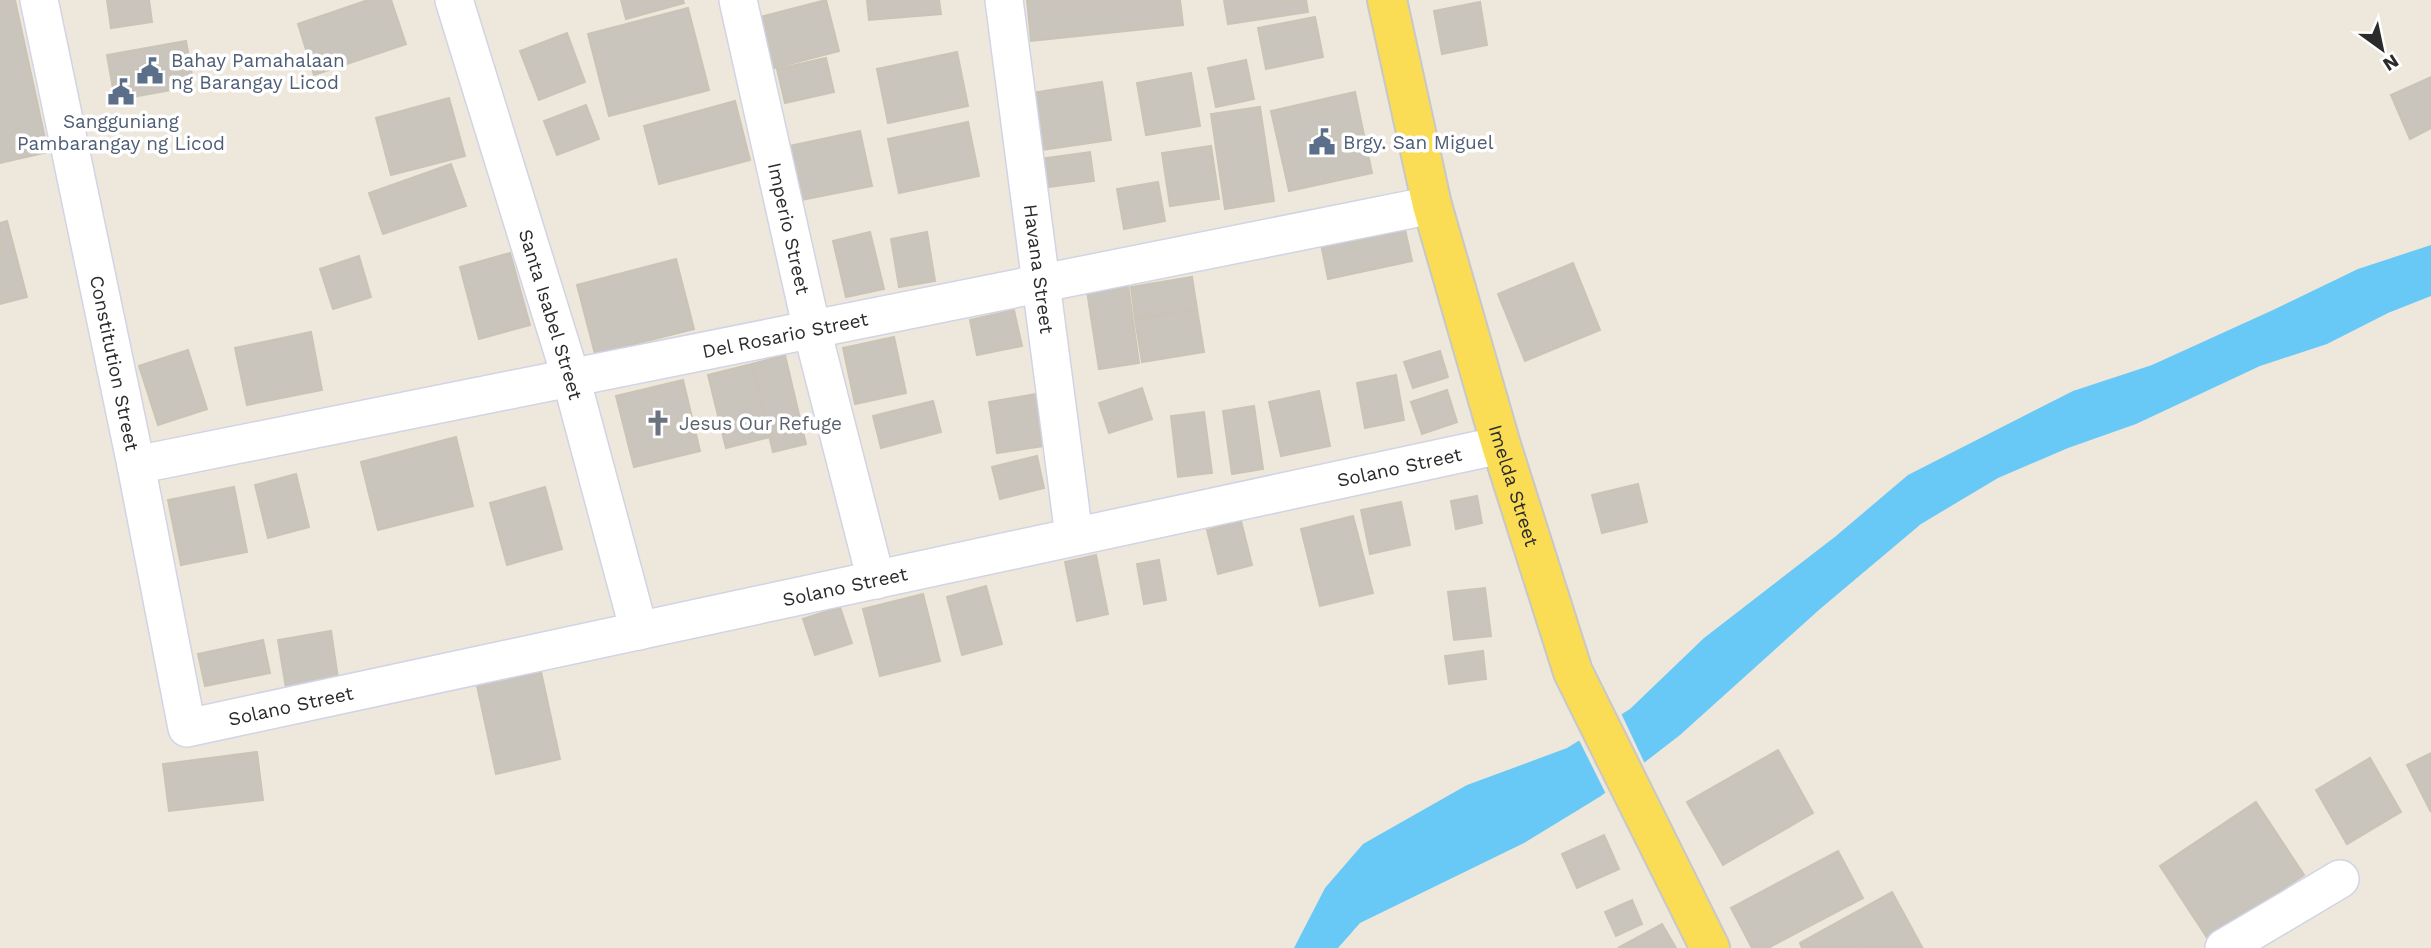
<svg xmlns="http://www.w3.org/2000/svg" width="2431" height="948" font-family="'Work Sans',sans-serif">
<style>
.water{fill:#68c9f7}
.pier{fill:#eee7dc}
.building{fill:#c9c4bc;stroke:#cac4b6;stroke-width:2}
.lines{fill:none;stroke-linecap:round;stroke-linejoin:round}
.street-casing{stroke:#d1d4e5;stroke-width:40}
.primary-casing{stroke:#c8c8c8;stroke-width:42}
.street{stroke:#fff;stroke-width:37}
.primary{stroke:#fadd55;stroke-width:38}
.labels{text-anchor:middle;stroke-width:7;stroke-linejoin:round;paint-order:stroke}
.service-label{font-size:19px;fill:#4e5e75;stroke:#fff;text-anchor:start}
.street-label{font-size:19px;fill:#2b2b2b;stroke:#fff}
.worship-label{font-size:19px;fill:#5b616d;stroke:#fff;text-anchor:start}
</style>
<rect width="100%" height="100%" fill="#eee7dc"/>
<path class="water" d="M 2431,245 L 2431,296 L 2388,313 L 2327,344 L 2260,366 L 2136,424 L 2068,448 L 1998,478 L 1921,524 L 1820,609 L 1680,735 L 1601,796 L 1524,843 L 1360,923 L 1338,948 L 1294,948 L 1325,888 L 1363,844 L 1467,785 L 1567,748 L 1630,709 L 1704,638 L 1836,536 L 1908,475 L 2073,391 L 2152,365 L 2273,310 L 2358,269 Z"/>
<path class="pier" d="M 1620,711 L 1646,766 L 1607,796 L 1578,738 Z"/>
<g class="building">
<path d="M 0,0 L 15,0 L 48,152 L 0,163 Z"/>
<path d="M 107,0 L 149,0 L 152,22 L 111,28 Z"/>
<path d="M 368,0 L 391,0 L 406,44 L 314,75 L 298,24 Z"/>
<path d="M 621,0 L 683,0 L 684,3 L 626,19 Z"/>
<path d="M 826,0 L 839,51 L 763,71 L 749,20 Z"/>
<path d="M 867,0 L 939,0 L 941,14 L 869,20 Z"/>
<path d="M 1027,0 L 1180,0 L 1183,25 L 1031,41 Z"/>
<path d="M 1224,0 L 1306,0 L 1308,12 L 1228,24 Z"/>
<path d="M 1480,2 L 1487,45 L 1442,54 L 1434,11 Z"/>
<path d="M 688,8 L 709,90 L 609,116 L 588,34 Z"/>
<path d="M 1315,17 L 1323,57 L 1266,69 L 1258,28 Z"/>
<path d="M 567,33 L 585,82 L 539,100 L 520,51 Z"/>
<path d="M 186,41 L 194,86 L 115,100 L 107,55 Z"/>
<path d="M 957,52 L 968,106 L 888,123 L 877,69 Z"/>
<path d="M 826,58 L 834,92 L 785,103 L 777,69 Z"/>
<path d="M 1246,60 L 1254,99 L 1216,107 L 1208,68 Z"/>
<path d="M 1191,73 L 1200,126 L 1146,135 L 1137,83 Z"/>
<path d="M 2431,77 L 2431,128 L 2410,139 L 2391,95 Z"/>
<path d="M 1102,82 L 1111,140 L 1034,151 L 1025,94 Z"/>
<path d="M 1355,92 L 1372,173 L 1289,191 L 1271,111 Z"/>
<path d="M 449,98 L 465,156 L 391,175 L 376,118 Z"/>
<path d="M 735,101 L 750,160 L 659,184 L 644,126 Z"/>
<path d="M 586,105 L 599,139 L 557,155 L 544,121 Z"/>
<path d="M 1260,107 L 1274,201 L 1225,209 L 1211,114 Z"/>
<path d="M 968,122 L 979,176 L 899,193 L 888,139 Z"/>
<path d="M 860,131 L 872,186 L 791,202 L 780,148 Z"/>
<path d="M 1211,146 L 1219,199 L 1170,206 L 1162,153 Z"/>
<path d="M 1090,152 L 1094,181 L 1035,189 L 1031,160 Z"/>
<path d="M 451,164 L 466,206 L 383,234 L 369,193 Z"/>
<path d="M 1158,182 L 1165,221 L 1124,229 L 1117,189 Z"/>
<path d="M 7,221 L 27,297 L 0,304 L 0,223 Z"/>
<path d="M 1404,225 L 1412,261 L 1328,279 L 1321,244 Z"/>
<path d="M 870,232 L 884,289 L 846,297 L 833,241 Z"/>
<path d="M 927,232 L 935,281 L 899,287 L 891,239 Z"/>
<path d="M 510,253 L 530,325 L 479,339 L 460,267 Z"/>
<path d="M 359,256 L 371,297 L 333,309 L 320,269 Z"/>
<path d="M 676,259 L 694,329 L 595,354 L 577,285 Z"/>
<path d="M 1573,263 L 1600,330 L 1525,361 L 1498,294 Z"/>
<path d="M 1192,277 L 1197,309 L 1135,319 L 1131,287 Z"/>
<path d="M 1128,285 L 1139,363 L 1099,369 L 1087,291 Z"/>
<path d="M 1197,309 L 1204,352 L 1142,362 L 1135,319 Z"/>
<path d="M 1014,310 L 1022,346 L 977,355 L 970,320 Z"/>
<path d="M 311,332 L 322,390 L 247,405 L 235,348 Z"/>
<path d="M 894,337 L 906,393 L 855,404 L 843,348 Z"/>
<path d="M 188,350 L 207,409 L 158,425 L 139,366 Z"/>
<path d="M 1440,351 L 1448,377 L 1413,388 L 1404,362 Z"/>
<path d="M 785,355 L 806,444 L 773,452 L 752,364 Z"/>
<path d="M 752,364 L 770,437 L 726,448 L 708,375 Z"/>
<path d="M 1396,375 L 1404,420 L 1365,428 L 1357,383 Z"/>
<path d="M 683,380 L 700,451 L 634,467 L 616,396 Z"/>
<path d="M 1142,388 L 1152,419 L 1109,433 L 1099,403 Z"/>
<path d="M 1447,390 L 1457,422 L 1422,434 L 1411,402 Z"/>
<path d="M 1319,391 L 1330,446 L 1281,456 L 1269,402 Z"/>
<path d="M 1036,394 L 1044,446 L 997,453 L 989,402 Z"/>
<path d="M 933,401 L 941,432 L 881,448 L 873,416 Z"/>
<path d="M 1254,406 L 1263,469 L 1232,474 L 1223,411 Z"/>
<path d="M 1204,412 L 1212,473 L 1178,477 L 1171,416 Z"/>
<path d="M 456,437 L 473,506 L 378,530 L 361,462 Z"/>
<path d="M 1037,456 L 1044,488 L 1000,499 L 992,467 Z"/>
<path d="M 296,474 L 309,527 L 268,538 L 255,485 Z"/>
<path d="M 1638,484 L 1647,522 L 1602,533 L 1592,495 Z"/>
<path d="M 234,487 L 247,552 L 181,565 L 168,500 Z"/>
<path d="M 545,487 L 562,549 L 507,565 L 490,503 Z"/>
<path d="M 1477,496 L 1482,523 L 1456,529 L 1451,501 Z"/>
<path d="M 1401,502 L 1410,545 L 1370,554 L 1361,510 Z"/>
<path d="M 1353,516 L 1373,593 L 1320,606 L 1301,529 Z"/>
<path d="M 1241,521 L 1252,565 L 1218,574 L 1207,530 Z"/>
<path d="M 1096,555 L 1108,614 L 1077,621 L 1065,562 Z"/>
<path d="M 1159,560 L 1166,600 L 1144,604 L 1137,564 Z"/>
<path d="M 986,586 L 1002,644 L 962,655 L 947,597 Z"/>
<path d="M 1485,588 L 1491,636 L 1454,640 L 1448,592 Z"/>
<path d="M 923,594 L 940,661 L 880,676 L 863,609 Z"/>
<path d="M 840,607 L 852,643 L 815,655 L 803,619 Z"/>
<path d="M 331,631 L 339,685 L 287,694 L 278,640 Z"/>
<path d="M 263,640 L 270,673 L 205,686 L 198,654 Z"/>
<path d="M 1483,651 L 1486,679 L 1449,684 L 1445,656 Z"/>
<path d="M 540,667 L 560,759 L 496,774 L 476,681 Z"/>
<path d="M 1778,750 L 1813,813 L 1723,865 L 1687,802 Z"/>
<path d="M 257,752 L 263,800 L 169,811 L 163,764 Z"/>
<path d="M 2431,753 L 2431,812 L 2407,765 Z"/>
<path d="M 2370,758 L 2401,812 L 2347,844 L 2316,790 Z"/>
<path d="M 2256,802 L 2304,875 L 2208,939 L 2160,866 Z"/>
<path d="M 1604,835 L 1619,869 L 1577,888 L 1562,854 Z"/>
<path d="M 1838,851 L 1863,898 L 1768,948 L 1752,948 L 1731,908 Z"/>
<path d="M 1892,892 L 1922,947 L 1802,948 L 1800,943 Z"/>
<path d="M 1632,900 L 1642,924 L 1616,936 L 1605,912 Z"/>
<path d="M 1662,924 L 1676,948 L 1618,948 Z"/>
</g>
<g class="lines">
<g class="street-casing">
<g id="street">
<path id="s1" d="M 39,0 L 136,465 L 187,728 L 1501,445"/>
<path id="s2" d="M 454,0 L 571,378 L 639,631"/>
<path id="s3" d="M 738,0 L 812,330 L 876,580"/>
<path id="s4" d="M 1004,0 L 1074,536"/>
<path id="s5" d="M 136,465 L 1432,205"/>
<path d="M 2224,948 L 2340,879"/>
</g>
</g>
<g class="primary-casing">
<g id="primary">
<path id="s6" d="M 1387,0 L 1432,205 L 1501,445 L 1573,672 L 1710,948"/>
</g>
</g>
<use href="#street" class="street"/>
<use href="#primary" class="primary"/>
</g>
<defs>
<g id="civic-bare" transform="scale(2.1)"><path d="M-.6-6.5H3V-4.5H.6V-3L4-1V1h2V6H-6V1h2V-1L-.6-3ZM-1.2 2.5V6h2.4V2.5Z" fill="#5c6f8a" stroke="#fff" stroke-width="2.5" paint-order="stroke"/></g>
<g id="church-bare" transform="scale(2.1)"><path d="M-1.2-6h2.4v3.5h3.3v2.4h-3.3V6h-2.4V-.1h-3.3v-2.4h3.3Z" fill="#6b7280" stroke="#fff" stroke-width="2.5" paint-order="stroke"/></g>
</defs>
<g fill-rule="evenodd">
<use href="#civic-bare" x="150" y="71"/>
<use href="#civic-bare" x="121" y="92"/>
<use href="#civic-bare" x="1322" y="142"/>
<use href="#church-bare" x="658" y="423"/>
</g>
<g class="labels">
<g class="service-label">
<text x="171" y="67">Bahay Pamahalaan<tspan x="171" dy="22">ng Barangay Licod</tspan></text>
<text x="121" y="128" text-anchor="middle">Sangguniang<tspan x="121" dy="22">Pambarangay ng Licod</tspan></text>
<text x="1343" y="149">Brgy. San Miguel</text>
</g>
<g class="street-label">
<text dy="7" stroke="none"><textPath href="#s3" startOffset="234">Imperio Street</textPath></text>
<text dy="7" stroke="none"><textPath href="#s4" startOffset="271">Havana Street</textPath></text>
<text dy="7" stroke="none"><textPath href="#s2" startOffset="329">Santa Isabel Street</textPath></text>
<text dy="7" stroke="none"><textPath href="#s5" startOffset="662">Del Rosario Street</textPath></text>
<text dy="7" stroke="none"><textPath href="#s1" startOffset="371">Constitution Street</textPath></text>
<text dy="7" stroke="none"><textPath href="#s1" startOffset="1983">Solano Street</textPath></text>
<text dy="7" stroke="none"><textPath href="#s6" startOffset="502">Imelda Street</textPath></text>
<text dy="7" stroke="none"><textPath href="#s1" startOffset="1416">Solano Street</textPath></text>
<text dy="7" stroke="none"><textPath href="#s1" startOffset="849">Solano Street</textPath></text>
</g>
<g class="worship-label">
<text x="679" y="430">Jesus Our Refuge</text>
</g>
</g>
<g transform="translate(2382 49) rotate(147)" stroke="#ffffff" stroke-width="5" paint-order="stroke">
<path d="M0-5L12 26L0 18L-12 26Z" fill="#2b2b2b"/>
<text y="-10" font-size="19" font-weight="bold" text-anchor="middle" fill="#2b2b2b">N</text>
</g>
</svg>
